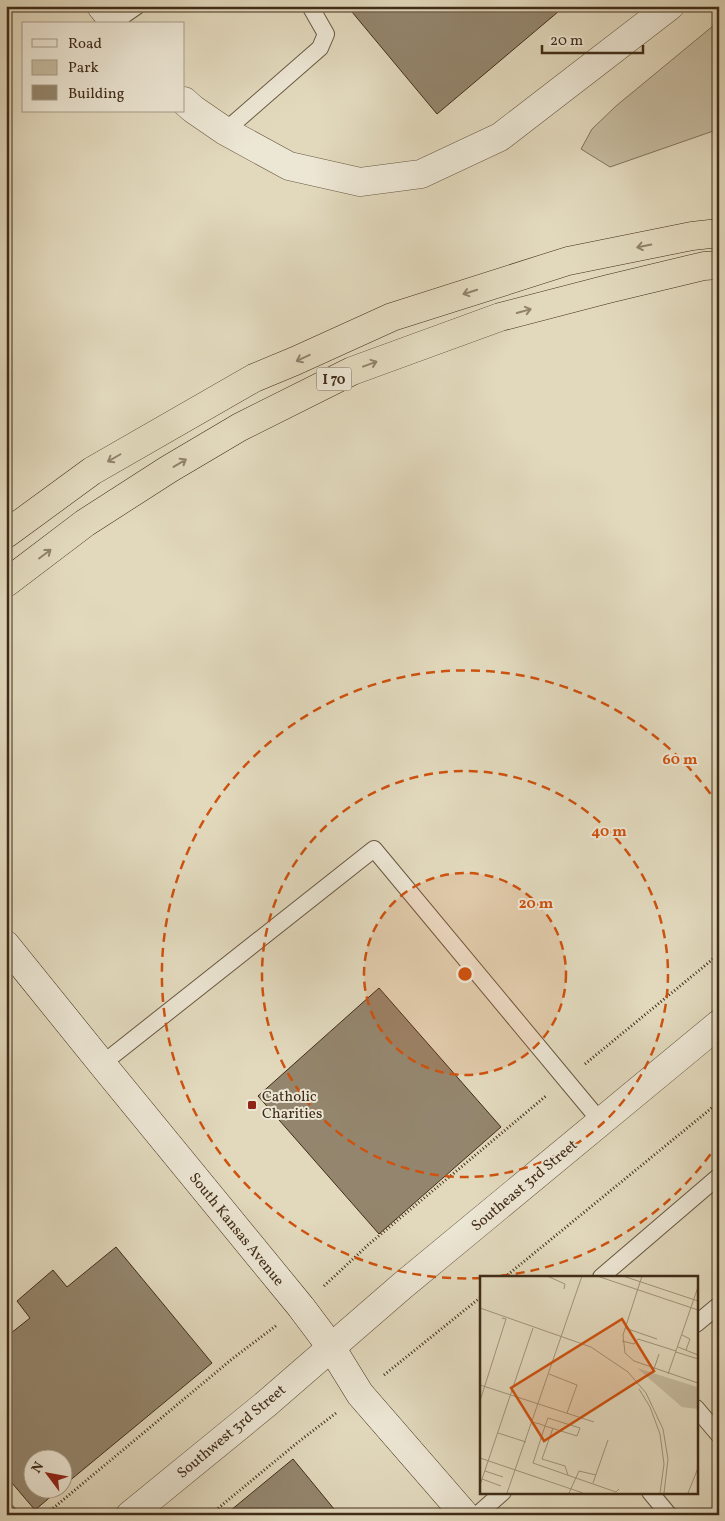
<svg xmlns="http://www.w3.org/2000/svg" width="725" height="1521" font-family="Vollkorn,serif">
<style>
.green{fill:#c6bca1;stroke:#83745c}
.building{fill:#94866e;stroke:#402c18}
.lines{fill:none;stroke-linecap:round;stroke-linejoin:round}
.lane-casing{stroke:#685741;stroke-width:18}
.street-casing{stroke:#685741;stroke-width:29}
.secondary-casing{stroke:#402c18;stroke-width:29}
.highway-casing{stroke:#402c18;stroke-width:29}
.path{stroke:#402c18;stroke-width:3;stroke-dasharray:1 2.5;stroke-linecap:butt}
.lane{stroke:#ece6d4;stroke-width:16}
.street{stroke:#ece6d4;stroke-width:28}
.secondary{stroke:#ece6d4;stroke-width:28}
.highway{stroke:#e2d9bd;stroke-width:28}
.oneway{stroke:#91826a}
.ring{fill:none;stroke:#cf520e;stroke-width:2.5;stroke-dasharray:9 6}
.poi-dot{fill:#8f2418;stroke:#ece6d4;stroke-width:2}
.labels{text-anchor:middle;stroke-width:4;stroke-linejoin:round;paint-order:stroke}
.shield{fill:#ece6d4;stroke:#746450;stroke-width:1}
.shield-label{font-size:14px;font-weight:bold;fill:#402c18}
.poi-label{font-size:15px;fill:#402c18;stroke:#ece6d4;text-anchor:start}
.street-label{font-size:15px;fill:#402c18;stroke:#ece6d4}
.inset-road{fill:none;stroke:#a1947b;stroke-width:1}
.view{fill:#cf520e;fill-opacity:0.15;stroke:#cf520e;stroke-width:2.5}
.inset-edge{fill:none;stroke:#402c18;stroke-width:2.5}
.centre{fill:#cf520e;stroke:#ece6d4;stroke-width:2.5}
.ring-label{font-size:15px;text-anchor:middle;font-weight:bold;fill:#cf520e;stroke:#ece6d4;stroke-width:4;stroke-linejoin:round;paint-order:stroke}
</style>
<rect width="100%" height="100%" fill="#e2d9bd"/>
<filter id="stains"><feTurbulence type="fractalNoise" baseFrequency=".004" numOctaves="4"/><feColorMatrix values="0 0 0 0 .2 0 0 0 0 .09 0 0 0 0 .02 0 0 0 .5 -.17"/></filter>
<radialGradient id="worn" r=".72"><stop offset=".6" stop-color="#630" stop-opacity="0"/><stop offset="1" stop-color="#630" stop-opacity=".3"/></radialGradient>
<path class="green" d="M 719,21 L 719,129 L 610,167 L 581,149 L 592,129 L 616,106 Z"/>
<g class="building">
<path d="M 347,6 L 565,6 L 437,114 Z"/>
<path d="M 379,988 L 501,1127 L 379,1234 L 258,1096 Z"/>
<path d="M 116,1247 L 212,1363 L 62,1487 L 62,1458 L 32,1458 L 32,1488 L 61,1488 L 35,1510 L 6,1476 L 6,1337 L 30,1318 L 17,1301 L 53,1270 L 67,1287 Z"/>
<path d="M 293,1459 L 339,1515 L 225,1515 Z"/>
</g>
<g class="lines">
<g class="lane-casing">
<g id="lane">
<path d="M 114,22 L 137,6"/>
<path d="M 225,131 L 320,48 L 326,34 L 310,6"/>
<path d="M 102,1064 L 374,849 L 601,1122"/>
<path d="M 601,1277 L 719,1176"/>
<path d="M 696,1324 L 719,1305"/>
<path d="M 696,1408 L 719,1435"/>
<path d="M 650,1492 L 669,1515"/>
<path d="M 6,1511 L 9,1515"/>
<path d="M 477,1515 L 503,1492"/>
</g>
</g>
<g class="street-casing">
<g id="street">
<path d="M 101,6 L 115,24"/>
<path d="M 184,101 L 193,109 L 225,131 L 289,166 L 360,182 L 421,174 L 500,137 L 670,6"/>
<path d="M 130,1515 L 266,1404 L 402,1286 L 719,1024"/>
</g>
</g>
<g class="secondary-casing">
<path id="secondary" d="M 6,945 L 102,1064 L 301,1307 L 331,1347 L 360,1394 L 465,1515"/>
</g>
<g class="highway-casing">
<g id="highway">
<path d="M 6,534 L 92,471 L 254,378 L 295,361 L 392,317 L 568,261 L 692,236 L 719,233"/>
<path d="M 6,583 L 85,523 L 169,469 L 240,427 L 352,371 L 500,317 L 608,289 L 704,266 L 719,265"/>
</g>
</g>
<g class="path">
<path d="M 585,1064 L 719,954"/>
<path d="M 505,1277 L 719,1102"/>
<path d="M 324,1286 L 368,1245 L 547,1095"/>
<path d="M 384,1375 L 481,1297"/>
<path d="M 45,1515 L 232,1359 L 277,1325"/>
<path d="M 210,1515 L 297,1443 L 336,1413"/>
</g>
<use href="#lane" class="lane"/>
<use href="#street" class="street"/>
<use href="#secondary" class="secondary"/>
<use href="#highway" class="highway"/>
</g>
<defs><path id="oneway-shaft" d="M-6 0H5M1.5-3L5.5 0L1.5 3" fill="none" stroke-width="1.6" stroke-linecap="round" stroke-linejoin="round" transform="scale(1.25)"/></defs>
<g class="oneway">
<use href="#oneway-shaft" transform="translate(644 246) rotate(169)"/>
<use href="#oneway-shaft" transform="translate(470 292) rotate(162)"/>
<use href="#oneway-shaft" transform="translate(524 311) rotate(-15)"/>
<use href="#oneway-shaft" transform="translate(303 358) rotate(155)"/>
<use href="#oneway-shaft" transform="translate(370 364) rotate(-20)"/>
<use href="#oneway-shaft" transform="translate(114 458) rotate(150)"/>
<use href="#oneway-shaft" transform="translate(180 463) rotate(-31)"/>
<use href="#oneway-shaft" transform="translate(45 554) rotate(-37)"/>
</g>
<circle cx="465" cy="974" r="101" fill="#cf520e" fill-opacity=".12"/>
<g class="ring">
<circle cx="465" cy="974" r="101"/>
<circle cx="465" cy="974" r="203"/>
<path d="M719 1142A304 304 0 0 1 489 1277M481 1278A304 304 0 1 1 719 806"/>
</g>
<rect class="poi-dot" x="247" y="1100" width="10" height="10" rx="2.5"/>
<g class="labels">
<rect class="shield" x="316.5" y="367.5" width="35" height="23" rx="4"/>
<g class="shield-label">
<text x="334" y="384">I 70</text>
</g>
<g class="poi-label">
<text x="262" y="1101">Catholic<tspan x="262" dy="17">Charities</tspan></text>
</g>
<g class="street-label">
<text transform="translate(524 1185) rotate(-40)" y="5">Southeast 3rd Street</text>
<text transform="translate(237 1229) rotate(51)" y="5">South Kansas Avenue</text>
<text transform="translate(231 1431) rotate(-40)" y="5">Southwest 3rd Street</text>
</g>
</g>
<g transform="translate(480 1276)">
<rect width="218" height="218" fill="#e2d9bd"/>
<path d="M 157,92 L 217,111 L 217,133 L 202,131 Z" fill="#c6bca1"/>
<path class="inset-road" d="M 67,0 L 85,8 L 84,13M 117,0 L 218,34M 143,0 L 218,25M 162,0 L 143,59 L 145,77 L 154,85 L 218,107M 0,32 L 111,71 L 148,96 L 166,117 L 183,153 L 188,183 L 184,217M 145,52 L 177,63M 202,59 L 210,63 L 206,74M 142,65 L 154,68 L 158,63 L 196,75M 198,71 L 218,79M 196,76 L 218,83M 174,93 L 179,78M 69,98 L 97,109 L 87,137M 188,98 L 218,11M 0,109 L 114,146M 159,113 L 170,131 L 180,158 L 184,188 L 180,217M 0,125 L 26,43 L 22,42M 52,146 L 60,148 L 65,150 L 97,160 L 100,152 L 68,142 L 65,150 L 53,187 L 136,216 L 139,213M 73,152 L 62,183 L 85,190 L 88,199M 18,157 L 46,166M 0,182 L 103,217M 5,195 L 23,201M 2,203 L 21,210M 113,207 L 128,164M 0,209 L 53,52M 27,217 L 102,0M 89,217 L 99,195 L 116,199M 208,217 L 218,192"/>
<path class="view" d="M 142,43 L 174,95 L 64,165 L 31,112 Z"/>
<rect width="218" height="218" class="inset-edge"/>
</g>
<circle cx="465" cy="974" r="8" class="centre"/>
<g class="ring-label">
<text x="680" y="764">60 m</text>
<text x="609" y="836">40 m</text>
<text x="536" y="908">20 m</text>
</g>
<rect width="725" height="1521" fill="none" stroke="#e2d9bd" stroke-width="25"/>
<rect x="8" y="8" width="710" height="1506" fill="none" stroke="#402c18" stroke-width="2.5"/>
<rect x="12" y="12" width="700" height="1496" fill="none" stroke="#402c18"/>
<rect x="22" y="22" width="162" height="90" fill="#ece6d4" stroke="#a79c89"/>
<rect x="32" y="39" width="25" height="8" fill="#ece6d4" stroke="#a79c89"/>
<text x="68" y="48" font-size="15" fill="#402c18">Road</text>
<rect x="32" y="60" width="25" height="15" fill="#c6bca1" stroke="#a79c89"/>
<text x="68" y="72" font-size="15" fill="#402c18">Park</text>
<rect x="32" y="85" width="25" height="15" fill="#94866e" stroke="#a79c89"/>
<text x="68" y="98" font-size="15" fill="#402c18">Building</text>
<g transform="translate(48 1474) rotate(302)"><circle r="24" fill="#ece6d4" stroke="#a79c89"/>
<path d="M0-4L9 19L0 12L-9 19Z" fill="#8f2418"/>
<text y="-8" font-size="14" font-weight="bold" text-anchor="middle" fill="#402c18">N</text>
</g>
<path d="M542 45v8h101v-8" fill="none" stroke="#402c18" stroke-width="2.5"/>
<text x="550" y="45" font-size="15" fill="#402c18" stroke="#ece6d4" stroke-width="4" paint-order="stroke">20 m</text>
<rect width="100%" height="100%" filter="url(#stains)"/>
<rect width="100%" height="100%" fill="url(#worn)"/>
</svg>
